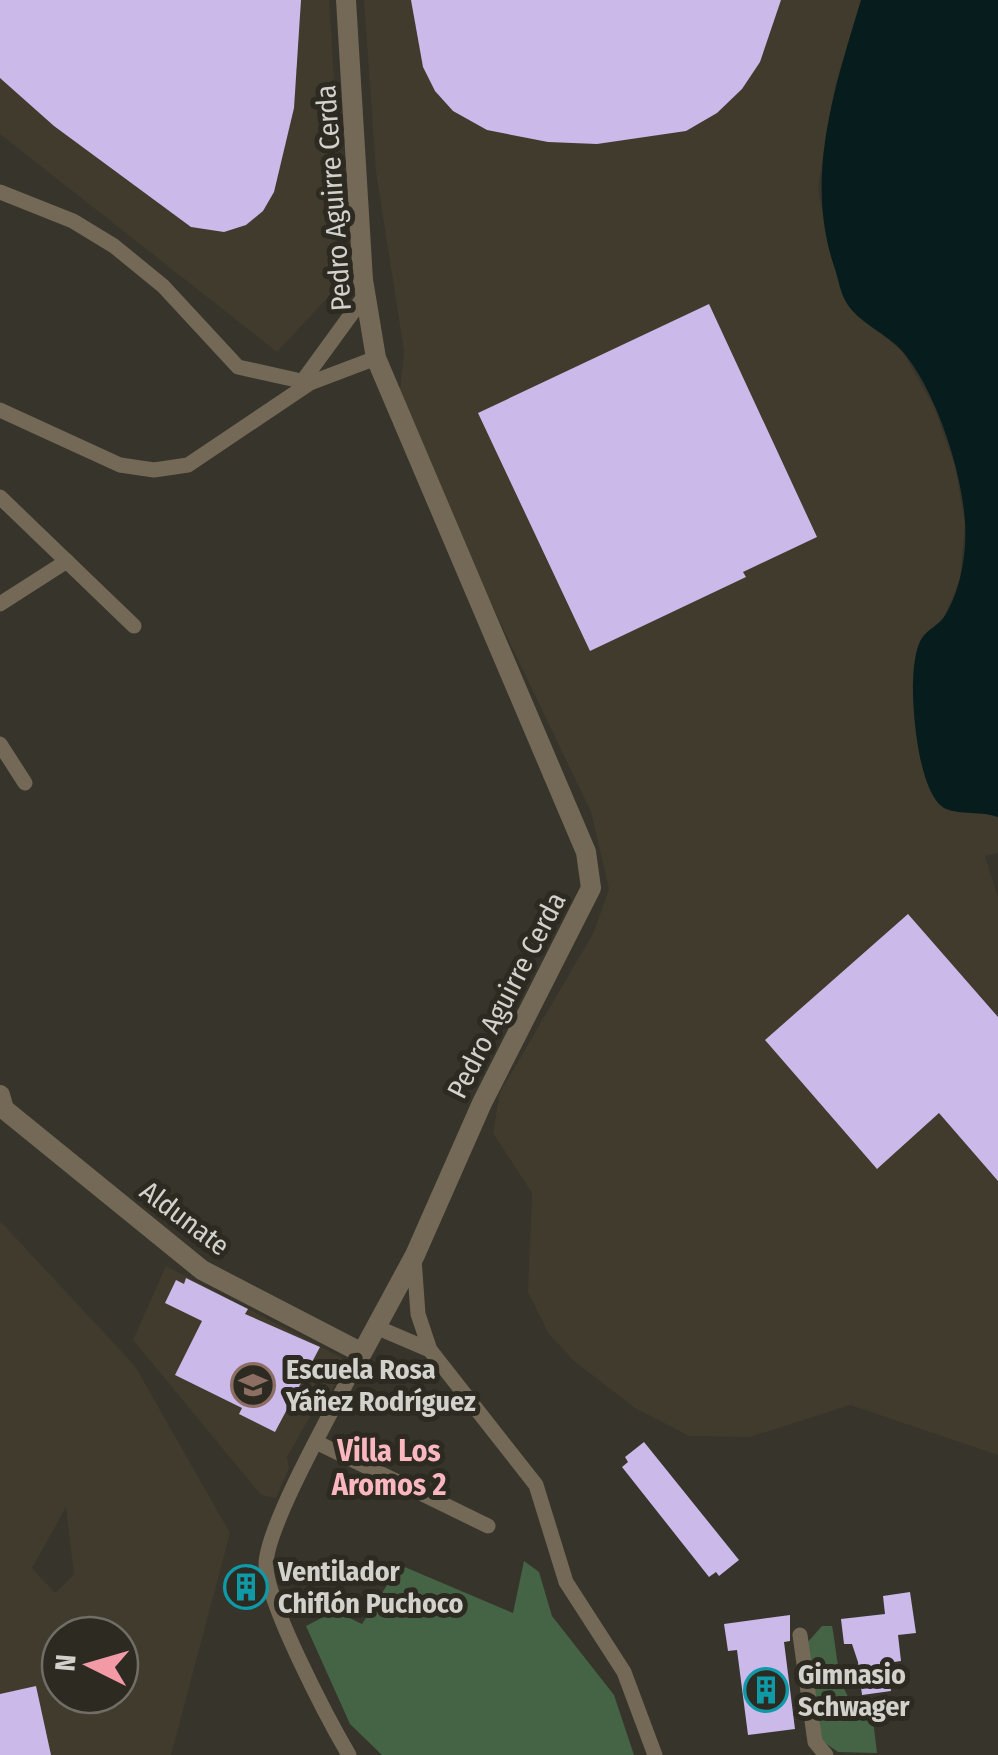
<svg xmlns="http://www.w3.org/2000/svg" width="998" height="1755" font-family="'Fira Sans Condensed',sans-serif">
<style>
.built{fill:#403b2c;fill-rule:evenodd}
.green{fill:#446445}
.water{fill:#061c1d}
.building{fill:#cab9e9}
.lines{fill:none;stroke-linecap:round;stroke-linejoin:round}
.minor{stroke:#746956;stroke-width:15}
.tertiary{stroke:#746956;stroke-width:20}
.labels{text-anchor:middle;stroke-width:10;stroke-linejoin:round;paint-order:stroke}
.street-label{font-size:28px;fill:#d3d1cc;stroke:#2d2a22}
.poi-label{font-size:28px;font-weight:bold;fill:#d3d1cc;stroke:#2d2a22;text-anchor:start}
.neighbourhood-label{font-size:30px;font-weight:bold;fill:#fbb7c0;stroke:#2d2a22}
</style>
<rect width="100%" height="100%" fill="#37342b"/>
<g class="built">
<path d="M 0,0 L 329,0 L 347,277 L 277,352 L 0,134 Z"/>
<path d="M 364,0 L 861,0 L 835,86 L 818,188 L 831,257 L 847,304 L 903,352 L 934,407 L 955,466 L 965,523 L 960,579 L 944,617 L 921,639 L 950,811 L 982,811 L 998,817 L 998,853 L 985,856 L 998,897 L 998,1455 L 850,1405 L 750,1437 L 689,1436 L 635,1408 L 574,1361 L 549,1334 L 528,1292 L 532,1193 L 493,1133 L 500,1092 L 593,934 L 609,889 L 591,812 L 398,409 L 404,351 L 376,172 Z"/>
<path d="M 0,1221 L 135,1366 L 230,1533 L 171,1755 L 0,1755 ZM 66,1507 L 74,1575 L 55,1593 L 32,1568 ZM 60,1635 L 120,1635 L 120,1695 L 60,1695 Z"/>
<path d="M 166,1266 L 346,1360 L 321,1413 L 311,1415 L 287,1457 L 289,1468 L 276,1498 L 261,1495 L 133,1340 Z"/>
</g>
<g class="green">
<path d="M 524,1561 L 539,1572 L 552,1616 L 614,1695 L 634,1755 L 382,1755 L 350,1724 L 306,1626 L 335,1611 L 362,1624 L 400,1565 L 513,1613 Z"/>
<path d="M 822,1626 L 832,1626 C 838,1653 837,1711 872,1712 L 877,1753 L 838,1752 L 821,1740 L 807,1643 Z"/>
</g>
<path class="water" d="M 861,0 L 998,0 L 998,817 C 981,811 961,815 946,809 C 920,797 913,718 913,690 C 913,675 914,650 922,638 C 928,629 939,625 944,617 C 961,592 967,551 965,522 C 962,471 936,391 903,352 C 888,334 858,323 846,302 C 840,292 838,277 834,266 C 804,177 835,87 861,0 Z"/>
<g class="building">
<path d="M 0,0 L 301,0 L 294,108 L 274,192 L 263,211 L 246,225 L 224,232 L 191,227 L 54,126 L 0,78 Z"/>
<path d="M 411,0 L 781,0 L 760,62 L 742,89 L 717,113 L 686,131 L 597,144 L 548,142 L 487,130 L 453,111 L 435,91 L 423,67 Z"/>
<path d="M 709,304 L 817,537 L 743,572 L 746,577 L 590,651 L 478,413 Z"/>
<path d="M 908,914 L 998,1017 L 998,1181 L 939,1113 L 877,1169 L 765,1040 Z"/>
<path d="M 186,1278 L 248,1309 L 245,1314 L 320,1347 L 275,1432 L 239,1414 L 242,1408 L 175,1375 L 202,1321 L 165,1303 L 176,1280 L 184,1284 Z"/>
<path d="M 644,1442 L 739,1560 L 719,1576 L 716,1572 L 709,1577 L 622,1467 L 628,1462 L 625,1457 Z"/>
<path d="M 253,1577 L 257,1594 L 240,1598 L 236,1581 Z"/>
<path d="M 910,1592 L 916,1633 L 898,1635 L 901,1661 L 887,1663 L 891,1691 L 862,1695 L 858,1662 L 852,1644 L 844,1644 L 841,1619 L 885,1614 L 883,1596 Z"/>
<path d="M 790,1615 L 790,1641 L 784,1642 L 795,1729 L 748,1735 L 737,1650 L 728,1651 L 724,1624 Z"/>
<path d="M 36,1686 L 51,1755 L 0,1755 L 0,1694 Z"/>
</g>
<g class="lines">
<g class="minor">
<path d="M 0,192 L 73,221 L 114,246 L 163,286 L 238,367 L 310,383"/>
<path d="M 302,382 L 366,294"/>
<path d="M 0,410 L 120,465 L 154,470 L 188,465 L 310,383 L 376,358"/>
<path d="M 0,497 L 134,626"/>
<path d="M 0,604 L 67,561"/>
<path d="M 0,744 L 25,783"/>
<path d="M 414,1259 L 418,1314 L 430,1350 L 536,1485 L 566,1582 L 624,1672 L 655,1755"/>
<path d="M 376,1327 L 430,1350"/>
<path d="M 318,1443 L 488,1526"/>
<path d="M 800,1635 L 815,1742 L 826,1755"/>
<path d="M 349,1755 C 329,1721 265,1600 266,1564 C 267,1523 341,1396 362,1353"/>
</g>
<path class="tertiary" d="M 0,1095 L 4,1109 L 202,1270 L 362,1353 L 415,1255 L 482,1103 L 591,888 L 586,852 L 376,358 L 363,280 L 346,0"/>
</g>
<defs>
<g id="school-ring" transform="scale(2.25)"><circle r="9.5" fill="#2d2a22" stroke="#8d6e63" stroke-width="1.5"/><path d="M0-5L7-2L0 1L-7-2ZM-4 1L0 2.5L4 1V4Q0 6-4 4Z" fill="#8d6e63"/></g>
<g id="building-ring" transform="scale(2.25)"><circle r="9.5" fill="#2d2a22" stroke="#0f9aa8" stroke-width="1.5"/><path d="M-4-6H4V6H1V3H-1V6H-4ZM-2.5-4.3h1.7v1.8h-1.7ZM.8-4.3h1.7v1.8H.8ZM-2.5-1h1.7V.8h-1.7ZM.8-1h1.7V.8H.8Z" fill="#0f9aa8"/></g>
</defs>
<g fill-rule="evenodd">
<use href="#school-ring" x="253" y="1385"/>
<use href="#building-ring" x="246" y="1587"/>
<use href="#building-ring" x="766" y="1690"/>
</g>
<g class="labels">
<g class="street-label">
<text transform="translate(333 198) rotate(-94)" y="10">Pedro Aguirre Cerda</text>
<text transform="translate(506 995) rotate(-63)" y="10">Pedro Aguirre Cerda</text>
<text transform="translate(185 1218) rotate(37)" y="10">Aldunate</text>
</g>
<g class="poi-label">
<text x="286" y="1379">Escuela Rosa<tspan x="286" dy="32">Yáñez Rodríguez</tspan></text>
<text x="278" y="1581">Ventilador<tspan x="278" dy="32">Chiflón Puchoco</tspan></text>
<text x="798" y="1684">Gimnasio<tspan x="798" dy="32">Schwager</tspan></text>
</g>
<g class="neighbourhood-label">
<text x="389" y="1461">Villa Los<tspan x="389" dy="34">Aromos 2</tspan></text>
</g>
</g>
<g transform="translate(90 1665) rotate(275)"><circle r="48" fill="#2d2a22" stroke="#6f6d66" stroke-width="2.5"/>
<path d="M0-8L18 38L0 25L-18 38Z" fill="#f39aa7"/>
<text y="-15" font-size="28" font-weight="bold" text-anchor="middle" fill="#d3d1cc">N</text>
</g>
</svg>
